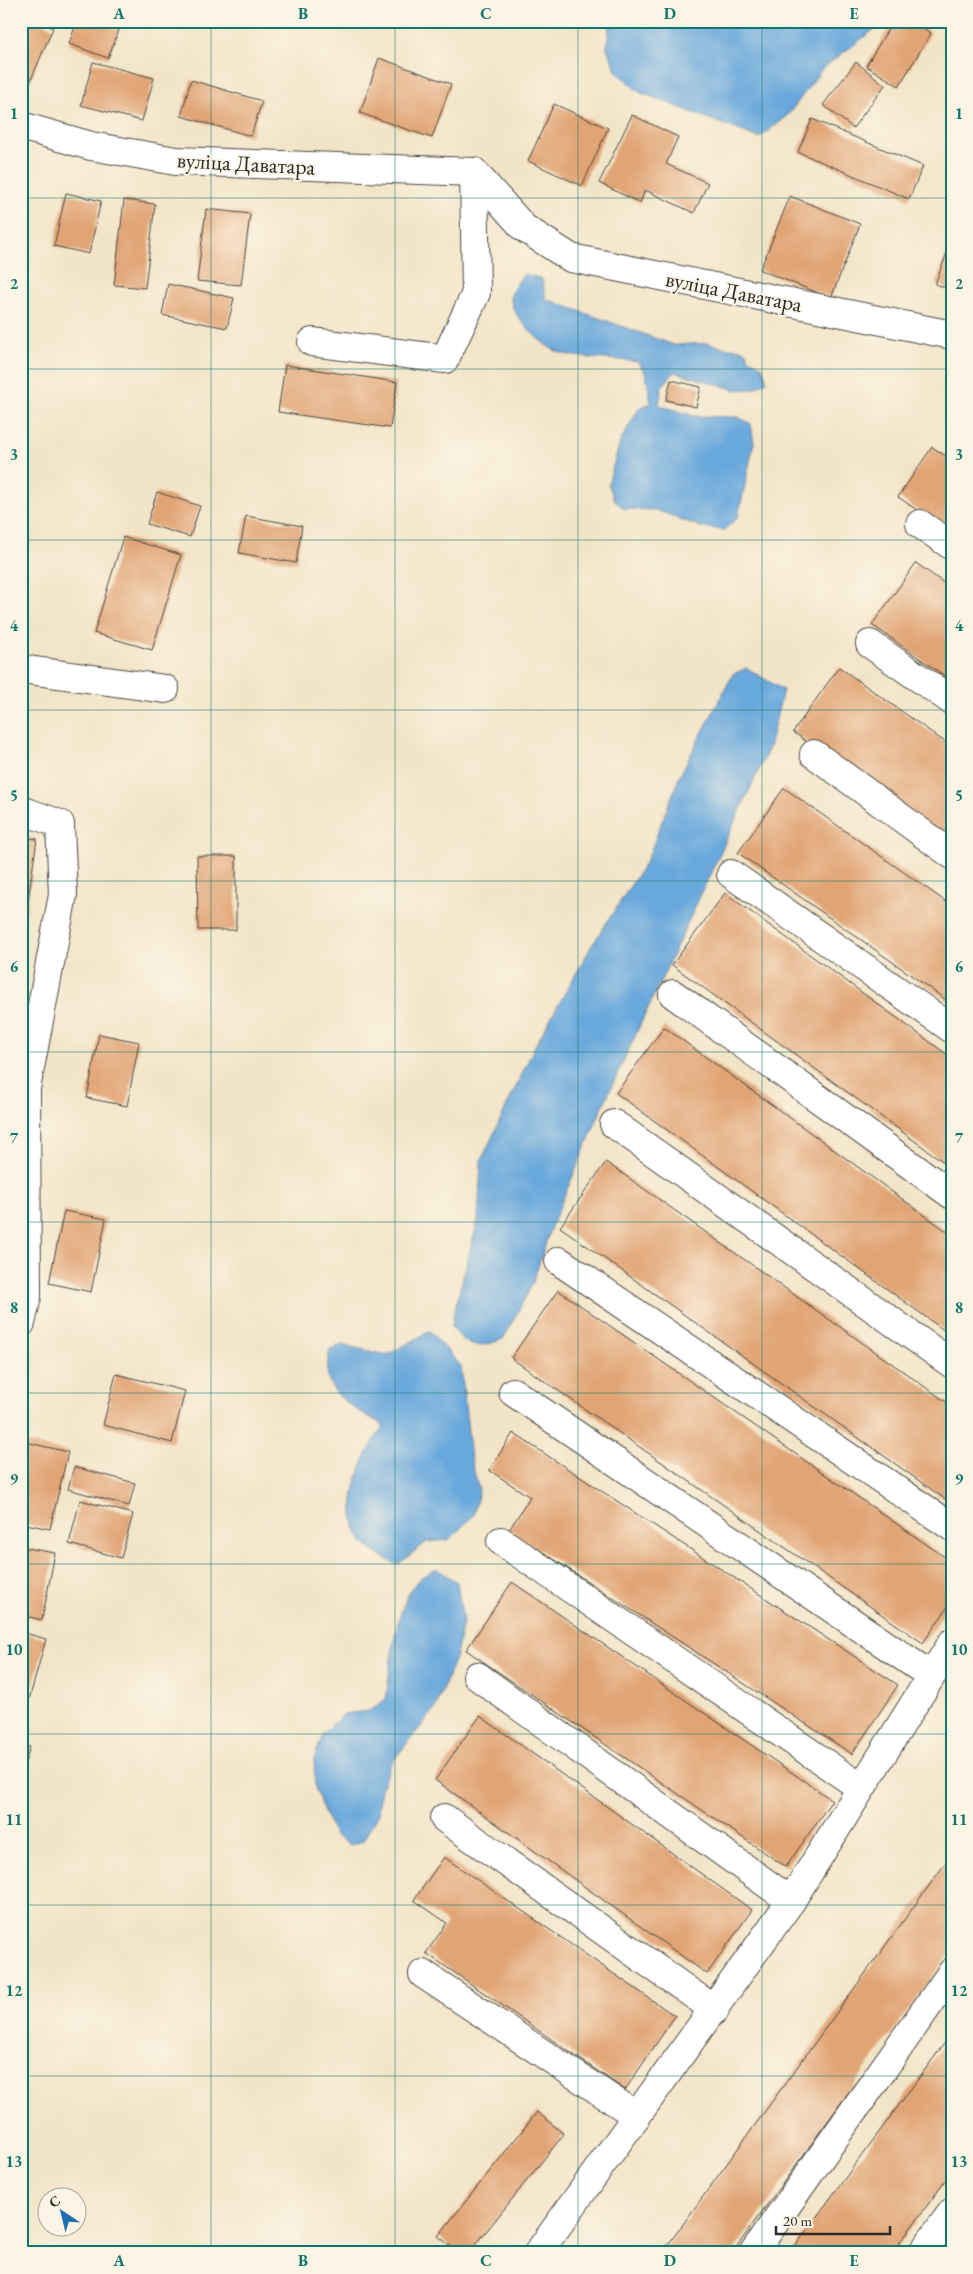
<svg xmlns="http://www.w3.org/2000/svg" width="973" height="2274" font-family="'EB Garamond',serif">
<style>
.water{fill:#69a8dc;stroke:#4a6a84}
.building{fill:#e1a474}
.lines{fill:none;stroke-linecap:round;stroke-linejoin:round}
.minor-casing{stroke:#494742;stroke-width:30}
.minor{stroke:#fff;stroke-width:28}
.grid{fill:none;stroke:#0f766e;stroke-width:1;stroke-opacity:0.55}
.labels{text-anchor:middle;stroke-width:4;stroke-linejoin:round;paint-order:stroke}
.street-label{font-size:22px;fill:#2b2b2b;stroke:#fcf5e5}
.neatline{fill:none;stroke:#0f766e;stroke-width:2}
.grid-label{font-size:16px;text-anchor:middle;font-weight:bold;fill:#0f766e}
</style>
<rect width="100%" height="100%" fill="#fcf5e5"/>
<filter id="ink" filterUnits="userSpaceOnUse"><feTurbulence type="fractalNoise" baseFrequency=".02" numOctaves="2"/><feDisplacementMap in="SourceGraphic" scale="10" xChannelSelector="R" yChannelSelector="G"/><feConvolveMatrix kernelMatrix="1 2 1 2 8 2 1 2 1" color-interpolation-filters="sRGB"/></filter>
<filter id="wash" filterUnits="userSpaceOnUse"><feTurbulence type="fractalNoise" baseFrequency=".0096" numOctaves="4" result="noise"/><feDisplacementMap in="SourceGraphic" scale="20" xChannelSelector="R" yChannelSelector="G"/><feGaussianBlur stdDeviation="1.12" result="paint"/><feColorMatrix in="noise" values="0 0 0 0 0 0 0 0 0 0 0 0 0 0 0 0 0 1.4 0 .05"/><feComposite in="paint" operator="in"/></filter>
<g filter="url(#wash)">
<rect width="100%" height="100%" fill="#f2e4c7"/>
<g class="water">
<path d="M 610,21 L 876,21 L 876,28 L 822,69 L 789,114 L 759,138 L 639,92 L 617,72 L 607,48 Z"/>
<path d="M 524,274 L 542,279 L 546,299 L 674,345 L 707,343 L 727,348 L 737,348 L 747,352 L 748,358 L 762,366 L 767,381 L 754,389 L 736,390 L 675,372 L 662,386 L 659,405 L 695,416 L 738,417 L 751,424 L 754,443 L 738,517 L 724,530 L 701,527 L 656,510 L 625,509 L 615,501 L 608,484 L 620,442 L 639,408 L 651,403 L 646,374 L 638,362 C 615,358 572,360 554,350 C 540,343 513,317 511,301 C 509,291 518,282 524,274 Z"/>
<path d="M 747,668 L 783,690 L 769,748 L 609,1092 L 551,1227 L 532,1285 L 503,1339 C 478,1348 469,1351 452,1327 L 453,1316 L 478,1220 L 481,1161 L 536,1044 L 591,947 L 647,860 L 680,775 L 733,674 Z"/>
<path d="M 430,1331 L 461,1366 L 471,1459 L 479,1491 L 473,1516 L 449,1540 L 427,1542 L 397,1565 C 387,1559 370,1551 363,1542 C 338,1507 363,1456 384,1425 C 366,1415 333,1400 328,1377 C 326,1368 329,1358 330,1349 L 342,1345 L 387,1355 Z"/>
<path d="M 437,1569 L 457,1582 L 463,1622 L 456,1656 L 435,1709 L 392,1762 L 381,1788 L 378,1814 L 363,1841 L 350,1845 L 334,1835 L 322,1807 L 315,1788 L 314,1759 L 323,1734 L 343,1714 L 369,1711 L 386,1699 C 391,1663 394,1609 417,1581 C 422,1576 430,1572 437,1569 Z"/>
</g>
<g id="blocks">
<g class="building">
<path d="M 21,21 L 38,21 L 53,28 L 24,96 L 21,94 Z"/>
<path d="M 77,21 L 94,21 L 119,30 L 108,58 L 69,44 Z"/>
<path d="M 893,21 L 911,21 L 931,33 L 899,86 L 866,66 Z"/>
<path d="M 379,58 L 451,84 L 432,138 L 360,113 Z"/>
<path d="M 93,62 L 154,78 L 142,121 L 81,105 Z"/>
<path d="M 856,62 L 885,85 L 853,128 L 823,105 Z"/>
<path d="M 191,80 L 262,101 L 251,136 L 181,116 Z"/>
<path d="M 554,104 L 608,128 L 582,186 L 528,161 Z"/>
<path d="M 632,115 L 678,137 L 666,164 L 708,183 L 694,213 L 645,190 L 640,203 L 599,183 Z"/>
<path d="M 812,119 L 923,166 L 909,199 L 798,152 Z"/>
<path d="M 66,193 L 101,201 L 89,254 L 54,246 Z"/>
<path d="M 790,196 L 860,224 L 831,298 L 760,270 Z"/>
<path d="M 124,200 L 155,204 L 145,288 L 114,285 Z"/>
<path d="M 206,209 L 250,214 L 241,285 L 197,281 Z"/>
<path d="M 952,240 L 952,290 L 935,284 Z"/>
<path d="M 168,284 L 234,298 L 227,328 L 162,315 Z"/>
<path d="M 285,365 L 397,382 L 390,428 L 278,412 Z"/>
<path d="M 671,380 L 701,387 L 696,407 L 666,400 Z"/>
<path d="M 932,447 L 952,460 L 952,534 L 898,497 Z"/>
<path d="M 157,492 L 200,506 L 190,537 L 147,524 Z"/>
<path d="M 246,516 L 302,526 L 296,563 L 239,553 Z"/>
<path d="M 123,537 L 181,555 L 152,650 L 94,633 Z"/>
<path d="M 916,563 L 952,589 L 952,681 L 872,625 Z"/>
<path d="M 839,667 L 952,747 L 952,844 L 793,732 Z"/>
<path d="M 784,788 L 952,906 L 952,1004 L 738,853 Z"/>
<path d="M 21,837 L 37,839 L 22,941 L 21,941 Z"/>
<path d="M 197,856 L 236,856 L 236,930 L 198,930 Z"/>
<path d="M 725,893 L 952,1058 L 952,1168 L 672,965 Z"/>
<path d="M 664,1027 L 952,1235 L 952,1336 L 616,1093 Z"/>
<path d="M 99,1034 L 139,1042 L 127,1106 L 87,1098 Z"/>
<path d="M 606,1162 L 952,1406 L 952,1504 L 560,1227 Z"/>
<path d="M 64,1211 L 106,1219 L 91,1292 L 49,1283 Z"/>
<path d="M 558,1290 L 952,1562 L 952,1601 L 923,1643 L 511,1358 Z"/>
<path d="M 116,1374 L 185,1391 L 172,1443 L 103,1425 Z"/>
<path d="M 513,1433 L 898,1685 L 852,1754 L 509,1530 L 530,1497 L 489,1470 Z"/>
<path d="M 21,1441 L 68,1452 L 50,1529 L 21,1523 Z"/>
<path d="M 74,1467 L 135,1483 L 129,1506 L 68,1489 Z"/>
<path d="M 80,1500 L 133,1514 L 121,1558 L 69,1544 Z"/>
<path d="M 21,1547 L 55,1553 L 42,1620 L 21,1615 Z"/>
<path d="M 512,1582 L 832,1800 L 786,1867 L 466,1650 Z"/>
<path d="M 21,1632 L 46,1639 L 29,1700 L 21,1698 Z"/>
<path d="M 480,1716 L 752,1910 L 707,1974 L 435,1780 Z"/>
<path d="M 21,1744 L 30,1747 L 22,1772 L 21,1772 Z"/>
<path d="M 952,1854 L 952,1950 L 732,2253 L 662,2253 Z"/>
<path d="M 444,1857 L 675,2016 L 625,2090 L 426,1953 L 447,1923 L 414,1900 Z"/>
<path d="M 952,2033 L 952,2172 L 892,2253 L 790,2253 Z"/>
<path d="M 537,2112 L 564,2134 L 469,2253 L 459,2253 L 438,2236 Z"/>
</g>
</g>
</g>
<g filter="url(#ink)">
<use href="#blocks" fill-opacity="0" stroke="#494742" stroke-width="1"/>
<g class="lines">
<g class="minor-casing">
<g id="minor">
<path d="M 21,126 L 91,146 L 176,161 L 474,172"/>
<path d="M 474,172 L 524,228 L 571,258 L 952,335"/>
<path d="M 312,342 L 445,359 L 476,293 L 474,172"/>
<path d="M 920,524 L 952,546"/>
<path d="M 870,644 L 952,701"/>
<path d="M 21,669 L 165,689"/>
<path d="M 814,754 L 952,855"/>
<path d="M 21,810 L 60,824 L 63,895 L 26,1089 L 27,1297 L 21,1323"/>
<path d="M 731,874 L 952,1029"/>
<path d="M 673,994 L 952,1195"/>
<path d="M 614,1124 L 952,1364"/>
<path d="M 559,1261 L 952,1527"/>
<path d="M 513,1392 L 930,1675"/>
<path d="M 501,1541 L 860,1787"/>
<path d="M 477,1676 L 791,1901"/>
<path d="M 444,1818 L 715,2010"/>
<path d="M 423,1974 L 637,2116"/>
<path d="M 538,2253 L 791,1901 L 952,1643"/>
<path d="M 753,2253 L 952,1972"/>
<path d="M 922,2253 L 952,2212"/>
</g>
</g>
<use href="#minor" class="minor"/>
</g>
</g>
<path class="grid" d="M 211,21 L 211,2253M 395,21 L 395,2253M 578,21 L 578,2253M 762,21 L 762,2253M 21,198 L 952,198M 21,369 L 952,369M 21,540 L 952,540M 21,710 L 952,710M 21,881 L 952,881M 21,1052 L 952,1052M 21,1222 L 952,1222M 21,1393 L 952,1393M 21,1564 L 952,1564M 21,1734 L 952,1734M 21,1905 L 952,1905M 21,2076 L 952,2076"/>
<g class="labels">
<g class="street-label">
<text transform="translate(246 163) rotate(3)" y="8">вуліца Даватара</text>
<text transform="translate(734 291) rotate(11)" y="8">вуліца Даватара</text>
</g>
</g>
<rect width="973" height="2274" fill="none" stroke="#fcf5e5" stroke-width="55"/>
<g transform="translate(62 2212) rotate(325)"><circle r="24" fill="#fcf5e5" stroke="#a8a49b"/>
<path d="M0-4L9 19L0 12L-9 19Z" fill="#1f6fb2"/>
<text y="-8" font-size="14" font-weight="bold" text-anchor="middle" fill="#2b2b2b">С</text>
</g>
<path d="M776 2226v8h114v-8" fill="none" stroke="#2b2b2b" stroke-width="2.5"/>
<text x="783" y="2226" font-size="15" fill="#2b2b2b" stroke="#fcf5e5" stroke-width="4" paint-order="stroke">20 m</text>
<rect x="28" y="28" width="918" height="2218" class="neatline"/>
<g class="grid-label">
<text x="119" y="19">A</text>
<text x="303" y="19">B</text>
<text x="486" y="19">C</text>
<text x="670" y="19">D</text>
<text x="854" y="19">E</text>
<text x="14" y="119">1</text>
<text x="959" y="119">1</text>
<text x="14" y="289">2</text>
<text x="959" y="289">2</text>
<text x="14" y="460">3</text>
<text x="959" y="460">3</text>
<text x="14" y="631">4</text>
<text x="959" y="631">4</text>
<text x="14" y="801">5</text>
<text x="959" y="801">5</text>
<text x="14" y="972">6</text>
<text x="959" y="972">6</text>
<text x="14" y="1143">7</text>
<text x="959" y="1143">7</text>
<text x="14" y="1313">8</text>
<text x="959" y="1313">8</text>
<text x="14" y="1484">9</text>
<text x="959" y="1484">9</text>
<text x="14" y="1655">10</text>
<text x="959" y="1655">10</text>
<text x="14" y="1825">11</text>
<text x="959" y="1825">11</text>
<text x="14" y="1996">12</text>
<text x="959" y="1996">12</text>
<text x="14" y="2167">13</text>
<text x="959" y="2167">13</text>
<text x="119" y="2266">A</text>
<text x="303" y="2266">B</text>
<text x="486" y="2266">C</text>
<text x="670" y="2266">D</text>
<text x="854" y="2266">E</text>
</g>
</svg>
